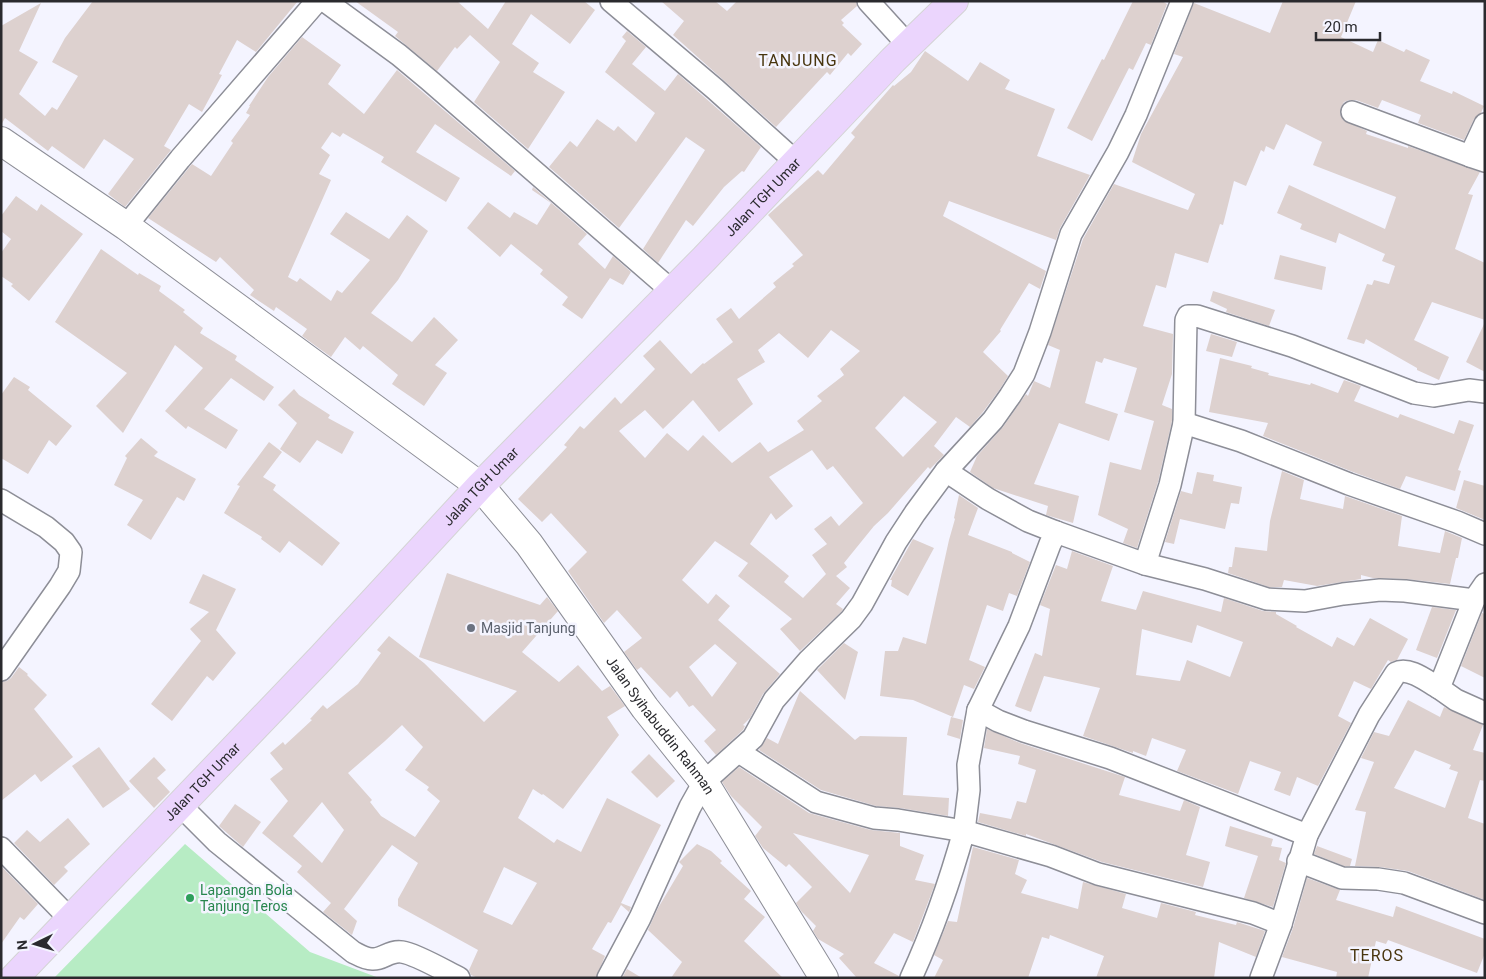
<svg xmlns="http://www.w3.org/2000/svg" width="1486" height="979" font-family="Roboto,sans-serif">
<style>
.grass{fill:#b7ecc4}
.building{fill:#ddd1cf;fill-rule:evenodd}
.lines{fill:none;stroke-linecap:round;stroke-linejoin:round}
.minor-casing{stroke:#8d8e97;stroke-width:24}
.tertiary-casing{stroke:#8d8e97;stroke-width:30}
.secondary-casing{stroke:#8d8e97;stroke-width:30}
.primary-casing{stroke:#d4d4d5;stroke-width:30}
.minor{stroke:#fff;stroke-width:21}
.tertiary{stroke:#fff;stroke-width:28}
.secondary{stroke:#fff;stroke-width:28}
.primary{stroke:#ebd5fd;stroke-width:28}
.worship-dot{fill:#6b7280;stroke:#f4f4ff;stroke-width:2}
.leisure-dot{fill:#2e9e5b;stroke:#f4f4ff;stroke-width:2}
.labels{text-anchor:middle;stroke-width:5;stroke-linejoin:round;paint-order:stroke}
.street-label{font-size:14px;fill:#2a2a2e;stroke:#f4f4ff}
.worship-label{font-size:14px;fill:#5b616d;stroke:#f4f4ff;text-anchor:start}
.leisure-label{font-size:14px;fill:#27864d;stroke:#f4f4ff;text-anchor:start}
.quarter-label{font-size:16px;letter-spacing:1px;fill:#48350e;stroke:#f4f4ff}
</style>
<rect width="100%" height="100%" fill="#f4f4ff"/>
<path class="grass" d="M 185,844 L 310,952 L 379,978 L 54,978 Z"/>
<g class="building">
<path d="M 93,1 L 298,1 L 256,52 L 237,40 L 219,74 L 222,75 L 202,112 L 189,104 L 164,146 L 171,150 L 125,207 L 108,194 L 134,159 L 104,139 L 84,169 L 52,146 L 48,151 L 5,118 L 1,125 L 1,26 L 41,3 L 19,51 L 38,62 L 19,94 L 45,116 L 52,107 L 57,110 L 78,76 L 52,62 L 65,38 Z"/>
<path d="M 355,1 L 457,1 L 488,29 L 506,1 L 584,1 L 595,10 L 570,44 L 531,14 L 512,44 L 539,63 L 533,72 L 565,92 L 528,149 L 474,102 L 500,62 L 470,35 L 457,49 L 455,47 L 437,71 L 395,36 L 398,32 Z"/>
<path d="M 661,1 L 715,1 L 727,11 L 737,1 L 856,1 L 857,6 L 841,20 L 844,23 L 842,25 L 862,44 L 851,56 L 848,53 L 830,75 L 827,72 L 776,127 L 673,35 L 684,21 Z"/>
<path d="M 1133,1 L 1162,1 L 1167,4 L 1151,45 L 1146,43 L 1133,70 L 1129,68 L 1092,141 L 1067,128 L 1102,59 L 1104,60 Z"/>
<path d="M 1283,1 L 1356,1 L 1341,37 L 1373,52 L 1378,40 L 1404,52 L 1406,49 L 1430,60 L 1420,81 L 1452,94 L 1453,91 L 1484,106 L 1481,113 L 1474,119 L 1464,140 L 1418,123 L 1421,115 L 1382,100 L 1378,108 L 1356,100 L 1349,100 L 1344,102 L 1341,107 L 1340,114 L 1343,120 L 1367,131 L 1366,134 L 1408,148 L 1408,146 L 1480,172 L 1468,194 L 1473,195 L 1455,249 L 1485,263 L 1485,320 L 1432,302 L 1414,340 L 1449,357 L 1439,380 L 1417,370 L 1417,368 L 1366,339 L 1364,344 L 1347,339 L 1367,284 L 1372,285 L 1374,280 L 1389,284 L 1395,266 L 1382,261 L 1385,254 L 1339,233 L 1336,243 L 1300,229 L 1302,224 L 1277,213 L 1289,185 L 1385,229 L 1396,197 L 1313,165 L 1322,142 L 1286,124 L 1274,150 L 1266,146 L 1264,152 L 1261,150 L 1246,186 L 1234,181 L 1223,225 L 1220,224 L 1208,263 L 1175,253 L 1166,288 L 1156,285 L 1143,326 L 1173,334 L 1172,374 L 1162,405 L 1172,409 L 1172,421 L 1158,482 L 1137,548 L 1123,543 L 1128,529 L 1098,515 L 1110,462 L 1141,470 L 1154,421 L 1124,412 L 1137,368 L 1104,358 L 1102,363 L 1096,361 L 1085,403 L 1118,414 L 1109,441 L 1059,423 L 1034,484 L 1079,496 L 1073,523 L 1046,515 L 1048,506 L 993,488 L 970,472 L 977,456 L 1003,427 L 1026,394 L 1028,396 L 1034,381 L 1050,388 L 1060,350 L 1048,345 L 1083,239 L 1114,184 L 1188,210 L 1195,194 L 1132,162 L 1141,134 L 1183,57 L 1174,54 L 1194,3 L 1270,33 Z"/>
<path d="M 627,31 L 646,47 L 632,64 L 665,91 L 678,74 L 761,147 L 744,172 L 742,171 L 724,187 L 693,226 L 686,220 L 658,263 L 643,249 L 705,150 L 686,137 L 619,228 L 549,167 L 570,141 L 577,147 L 597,119 L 614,131 L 618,126 L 636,142 L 655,113 L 605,72 L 626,41 L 622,37 Z"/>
<path d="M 302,37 L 341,65 L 328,84 L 364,114 L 397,70 L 515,171 L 511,176 L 435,124 L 416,152 L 460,178 L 446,202 L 381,162 L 384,157 L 343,133 L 340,137 L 332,132 L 321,148 L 330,155 L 319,174 L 331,180 L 288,277 L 297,282 L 300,278 L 331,301 L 337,290 L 342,293 L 370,260 L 330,234 L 346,212 L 389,239 L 407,215 L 428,231 L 398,280 L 371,313 L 412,342 L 434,317 L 458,340 L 435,365 L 447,373 L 424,406 L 392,384 L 398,375 L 363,346 L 360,350 L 345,337 L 331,357 L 302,336 L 307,329 L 276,307 L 274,311 L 250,295 L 254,290 L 220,257 L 216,262 L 148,218 L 192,164 L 211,176 L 233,143 L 231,141 L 250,115 L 246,113 L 250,106 L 249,106 L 268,77 Z"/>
<path d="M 925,51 L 968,81 L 980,62 L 1010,80 L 1005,89 L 1055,109 L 1037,156 L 1090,175 L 1060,228 L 1056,240 L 949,201 L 943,216 L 1046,271 L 1040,289 L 1029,283 L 1000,330 L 1001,331 L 983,352 L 1008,376 L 1000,389 L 983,412 L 970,427 L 956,417 L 934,446 L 944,455 L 930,469 L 928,467 L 888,513 L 874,526 L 844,563 L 847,567 L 836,576 L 850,588 L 836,604 L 843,609 L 842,611 L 800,651 L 780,629 L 792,619 L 738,576 L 748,563 L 715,541 L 682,580 L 708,604 L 716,594 L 730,606 L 718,620 L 780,674 L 763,694 L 750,718 L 743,725 L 745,726 L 743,730 L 716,755 L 704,741 L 716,730 L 693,705 L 689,707 L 677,691 L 670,698 L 641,667 L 637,670 L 624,652 L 642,638 L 617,610 L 604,623 L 568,571 L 587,552 L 551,513 L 542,522 L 518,499 L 567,447 L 564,445 L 580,426 L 584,429 L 615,397 L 621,404 L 655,369 L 643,356 L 660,340 L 691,374 L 703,363 L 704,364 L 733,342 L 716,319 L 731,308 L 739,319 L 776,287 L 773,283 L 794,266 L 792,264 L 803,255 L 768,215 L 818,170 L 823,175 L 855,137 L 851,133 L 893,85 L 894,86 L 911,72 ZM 831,330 L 860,351 L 840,369 L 844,375 L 817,396 L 822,401 L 797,421 L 804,430 L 768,452 L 760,442 L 732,463 L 703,435 L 688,451 L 667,433 L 645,458 L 619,431 L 645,410 L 663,429 L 693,400 L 719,432 L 753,404 L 737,379 L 765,362 L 758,350 L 779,333 L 808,358 ZM 904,396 L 937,422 L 903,457 L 875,428 ZM 812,450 L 827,470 L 833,466 L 863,503 L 839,526 L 831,516 L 814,529 L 827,544 L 812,555 L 826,574 L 803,598 L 784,582 L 789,576 L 750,544 L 771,513 L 776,520 L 793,506 L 769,477 ZM 715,644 L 737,663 L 712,697 L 689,667 Z"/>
<path d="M 533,187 L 587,234 L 578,244 L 605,269 L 613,256 L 631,272 L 623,285 L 610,278 L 582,319 L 562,305 L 568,297 L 540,274 L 543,270 L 511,244 L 500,257 L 467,228 L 488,202 L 510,218 L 514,212 L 537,225 L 551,203 L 532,190 Z"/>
<path d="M 16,196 L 37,211 L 41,204 L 83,234 L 29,301 L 11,286 L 13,284 L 1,276 L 1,253 L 11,239 L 1,231 L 1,216 Z"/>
<path d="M 101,249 L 138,275 L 139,273 L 161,286 L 159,291 L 185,310 L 183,312 L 203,328 L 200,333 L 237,356 L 235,360 L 274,387 L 264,401 L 231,378 L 204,409 L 238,430 L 226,449 L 188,426 L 186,429 L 165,411 L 203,368 L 175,345 L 123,433 L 96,406 L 127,373 L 55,322 Z"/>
<path d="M 1280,255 L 1326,267 L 1322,290 L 1274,279 Z"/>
<path d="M 1213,291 L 1275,310 L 1269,326 L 1226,312 L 1227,309 L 1210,301 Z"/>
<path d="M 1485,322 L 1485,372 L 1466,362 Z"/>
<path d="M 1211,334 L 1237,342 L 1232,357 L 1206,351 Z"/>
<path d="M 1220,358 L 1252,366 L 1251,368 L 1269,373 L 1268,375 L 1310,385 L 1311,383 L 1338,393 L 1344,380 L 1361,386 L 1354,401 L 1398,418 L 1400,414 L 1454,434 L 1459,420 L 1474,425 L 1458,470 L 1461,471 L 1455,491 L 1406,476 L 1400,489 L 1353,472 L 1263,436 L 1268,423 L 1209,412 Z"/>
<path d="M 14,377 L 30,387 L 28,390 L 72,426 L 56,446 L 49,440 L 28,474 L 1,458 L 1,395 Z"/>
<path d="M 294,389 L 299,395 L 330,415 L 328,418 L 354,432 L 342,454 L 317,440 L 300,463 L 280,449 L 297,423 L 278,405 Z"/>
<path d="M 141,438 L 158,452 L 154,456 L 196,479 L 184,501 L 177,497 L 151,540 L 127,525 L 143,500 L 114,485 L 127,458 L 125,456 Z"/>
<path d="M 269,442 L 282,452 L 263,477 L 276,485 L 273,490 L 340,543 L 322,566 L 289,541 L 280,553 L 261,539 L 262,537 L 224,513 L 240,486 L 237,485 Z"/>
<path d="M 1282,471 L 1304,480 L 1300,499 L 1343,509 L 1345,496 L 1402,516 L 1398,546 L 1440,553 L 1445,531 L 1462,538 L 1458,558 L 1456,558 L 1450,584 L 1406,579 L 1373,578 L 1361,575 L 1361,579 L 1317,586 L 1284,580 L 1282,587 L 1269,587 L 1228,573 L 1229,567 L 1232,567 L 1235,547 L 1267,551 L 1270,521 Z"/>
<path d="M 1197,472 L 1214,475 L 1213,481 L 1242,487 L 1239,504 L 1231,503 L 1225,529 L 1180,519 L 1174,544 L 1165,542 L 1181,491 L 1192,494 Z"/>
<path d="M 1464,480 L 1485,486 L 1485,520 L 1456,508 Z"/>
<path d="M 959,495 L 978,508 L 968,535 L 1012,552 L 1012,553 L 1030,562 L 1017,596 L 1009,593 L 1003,611 L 987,605 L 969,660 L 985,667 L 974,689 L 964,685 L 953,717 L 913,700 L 880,696 L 885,651 L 898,651 L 903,637 L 926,644 L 949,540 L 955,519 L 954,518 Z"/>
<path d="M 913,539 L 934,548 L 908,596 L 891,586 L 892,580 L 890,580 Z"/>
<path d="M 1072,551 L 1113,566 L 1101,601 L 1136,610 L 1143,591 L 1221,612 L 1224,598 L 1263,611 L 1276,612 L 1276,614 L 1297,626 L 1296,627 L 1332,647 L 1337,637 L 1354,646 L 1370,618 L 1408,639 L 1397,660 L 1391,662 L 1388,660 L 1371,689 L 1354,681 L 1338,716 L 1351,723 L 1318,786 L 1297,777 L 1290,796 L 1274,790 L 1281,772 L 1250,761 L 1238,794 L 1177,771 L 1186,750 L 1152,738 L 1146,756 L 1133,751 L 1133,753 L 1083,736 L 1100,688 L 1044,676 L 1031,712 L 1015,706 L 1035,653 L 1042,656 L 1050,609 L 1040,605 L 1056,565 L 1067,569 ZM 1197,625 L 1243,642 L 1230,677 L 1187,660 L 1180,681 L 1136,675 L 1142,629 L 1192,643 Z"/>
<path d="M 447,573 L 540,605 L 547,597 L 558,611 L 522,652 L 559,682 L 578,665 L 602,691 L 610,686 L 625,706 L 607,717 L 619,735 L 563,809 L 543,794 L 542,795 L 533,789 L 518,818 L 554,843 L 557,839 L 581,852 L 607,798 L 661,825 L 621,903 L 631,907 L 629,912 L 621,905 L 611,923 L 608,922 L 592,949 L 605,956 L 596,978 L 478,978 L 471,975 L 469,970 L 478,950 L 398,906 L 398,899 L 418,863 L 392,845 L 344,909 L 357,921 L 352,935 L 323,912 L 331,903 L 297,872 L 302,866 L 262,833 L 288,801 L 270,779 L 283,769 L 270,753 L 283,742 L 285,745 L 312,720 L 310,719 L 323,705 L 327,709 L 358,684 L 381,653 L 377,650 L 389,636 L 424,663 L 484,722 L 517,691 L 419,657 ZM 402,725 L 423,747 L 405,770 L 429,787 L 427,790 L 440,801 L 415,837 L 381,816 L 370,802 L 372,800 L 348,773 L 385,741 ZM 322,802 L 344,830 L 322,863 L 293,836 ZM 504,867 L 537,883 L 512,925 L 483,912 Z"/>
<path d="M 203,574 L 236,589 L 216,630 L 236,653 L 213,681 L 207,676 L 172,721 L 151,704 L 201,641 L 190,629 L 209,612 L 189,603 Z"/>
<path d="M 1432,607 L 1456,610 L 1437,658 L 1416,650 Z"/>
<path d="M 1482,613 L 1485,614 L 1485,678 L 1461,666 Z"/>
<path d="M 844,643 L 858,652 L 845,700 L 817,670 Z"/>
<path d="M 19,667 L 28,674 L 27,675 L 47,695 L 34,709 L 73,757 L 41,782 L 35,774 L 1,801 L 1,682 L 7,681 L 11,678 Z"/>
<path d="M 800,691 L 855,740 L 860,736 L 907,737 L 903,795 L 949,798 L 948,816 L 900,808 L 876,806 L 821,790 L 759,750 L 767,738 L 778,744 Z"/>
<path d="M 1408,700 L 1440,717 L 1444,707 L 1483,725 L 1473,750 L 1485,753 L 1485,781 L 1480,780 L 1468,818 L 1485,824 L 1485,900 L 1408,871 L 1380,867 L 1355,866 L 1366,812 L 1355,810 L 1374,762 L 1361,758 L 1374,732 L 1389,736 ZM 1415,750 L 1451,765 L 1449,769 L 1458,772 L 1445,808 L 1394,788 Z"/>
<path d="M 951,717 L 963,720 L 960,739 L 947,735 Z"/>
<path d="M 987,729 L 1020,743 L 1125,777 L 1119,795 L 1180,811 L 1184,800 L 1200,807 L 1186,855 L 1210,862 L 1203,887 L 1102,862 L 1026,834 L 1026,836 L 978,822 L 980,813 L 1011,819 L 1017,801 L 1026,803 L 1036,770 L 1018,764 L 1020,756 L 984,748 Z"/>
<path d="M 99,747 L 130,789 L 103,808 L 72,766 Z"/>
<path d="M 649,754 L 675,781 L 657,798 L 631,772 Z"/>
<path d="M 154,757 L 166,770 L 157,778 L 170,792 L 154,808 L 129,781 Z"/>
<path d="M 739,767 L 809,813 L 871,830 L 900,833 L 900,846 L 924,855 L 915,880 L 935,884 L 913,942 L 894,933 L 874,963 L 899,976 L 899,978 L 857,978 L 839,958 L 844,954 L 818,939 L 813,931 L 816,926 L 801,911 L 796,903 L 812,887 L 789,864 L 786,867 L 763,848 L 755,836 L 762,827 L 731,796 L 722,782 ZM 793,833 L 869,855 L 850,893 Z"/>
<path d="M 235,804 L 261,822 L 243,847 L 219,826 Z"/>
<path d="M 68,818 L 90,844 L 64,867 L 68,871 L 54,885 L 14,843 L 27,830 L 40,842 Z"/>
<path d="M 1230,826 L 1273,839 L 1271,846 L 1282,848 L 1279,860 L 1286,863 L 1273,907 L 1244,898 L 1258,856 L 1225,846 Z"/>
<path d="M 697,844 L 711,851 L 722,861 L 720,863 L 751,891 L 744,899 L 765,917 L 744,941 L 783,978 L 671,978 L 682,962 L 648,930 L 658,908 L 683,866 L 679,862 Z"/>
<path d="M 1317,846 L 1352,859 L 1350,866 L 1344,866 L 1314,854 Z"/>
<path d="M 973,847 L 1019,860 L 1015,874 L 1027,880 L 1021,893 L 1078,909 L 1083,882 L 1126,894 L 1122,908 L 1157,918 L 1161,903 L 1196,912 L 1195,915 L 1236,925 L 1237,922 L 1265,931 L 1256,957 L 1219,942 L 1214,978 L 1096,978 L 1104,956 L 1050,935 L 1049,939 L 1042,937 L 1028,978 L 934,978 L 943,960 L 934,955 L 948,921 L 957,922 Z"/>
<path d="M 1,866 L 38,904 L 24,920 L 20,917 L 1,944 Z"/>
<path d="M 1307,878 L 1340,890 L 1336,900 L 1393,917 L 1396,906 L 1485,939 L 1485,953 L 1477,973 L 1388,940 L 1386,944 L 1376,941 L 1368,978 L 1336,978 L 1337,972 L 1282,957 L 1293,928 Z"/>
<path d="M 627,969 L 642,978 L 622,978 Z"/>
</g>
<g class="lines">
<g class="minor-casing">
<g id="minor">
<path d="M 325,1 L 399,55 L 429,80 L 672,291"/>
<path d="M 611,1 L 715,89 L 796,162"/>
<path d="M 868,1 L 909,46"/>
<path d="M 1352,112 L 1470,156"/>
<path d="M 1485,124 L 1470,156 L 1485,161"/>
<path d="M 126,226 L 180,159 L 317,1"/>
<path d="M 1184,423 L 1241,441 L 1349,484 L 1457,522 L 1485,534"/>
<path d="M 946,471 L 988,499 L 1028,521 L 1056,532 L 1145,564 L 1205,579 L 1267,599 L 1305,601 L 1343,594 L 1380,590 L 1405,591 L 1474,600"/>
<path d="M 1,500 L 46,527 L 64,542 L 71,552 L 69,571 L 60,586 L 1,670"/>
<path d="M 1145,564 L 1170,485 L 1184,423 L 1186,320 L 1188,316 L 1197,316 L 1292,346 L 1414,393 L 1434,396 L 1469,390 L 1485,392"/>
<path d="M 1439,688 L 1456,700 L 1485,713"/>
<path d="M 978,710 L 998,721 L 1024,731 L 1110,758 L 1307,835"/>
<path d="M 739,752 L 816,802 L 874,818 L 898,820 L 964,831 L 969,790 L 968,765 L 978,710 L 1019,626 L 1050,544 L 1056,532"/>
<path d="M 179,804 L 217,842 L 353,952 C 359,955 365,959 372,959 C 383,960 389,950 402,952 C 416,954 445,971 459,978"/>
<path d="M 1,848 L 70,919"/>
<path d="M 1298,861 L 1342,878 L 1378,879 L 1404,883 L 1485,913"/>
<path d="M 608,978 L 640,918 L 690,807 L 704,782 L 753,738 L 774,700 L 809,660 L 851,619 L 862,604 L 896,542 L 915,513 L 946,471 L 993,420 L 1010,396 L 1024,374 L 1040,332 L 1071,234 L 1118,152 L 1136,115 L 1182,1"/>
<path d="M 911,978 C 933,930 950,881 964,831 L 1051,856 L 1098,874 L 1253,913 L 1281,924"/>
<path d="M 1261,978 L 1281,924 L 1307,835 L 1369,715 L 1396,673 C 1409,666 1428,682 1439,688 L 1474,600 L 1485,584"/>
</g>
</g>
<g class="tertiary-casing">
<g id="tertiary">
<path id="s1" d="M 480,486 L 529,544 L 645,708 L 704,782 L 824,978"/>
</g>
</g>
<g class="secondary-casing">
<path id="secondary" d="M 1,141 L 126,226 L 480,486"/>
</g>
<g class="primary-casing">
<g id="primary">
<path id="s2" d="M 14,978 L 322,657 L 480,486 L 704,259 L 893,60 L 954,1"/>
</g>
</g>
<use href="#minor" class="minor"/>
<use href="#tertiary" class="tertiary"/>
<use href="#secondary" class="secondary"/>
<use href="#primary" class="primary"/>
</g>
<circle class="worship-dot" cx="471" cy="628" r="5"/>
<circle class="leisure-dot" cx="190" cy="898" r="5"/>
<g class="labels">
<g class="street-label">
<text dy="5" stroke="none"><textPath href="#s2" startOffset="1082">Jalan TGH Umar</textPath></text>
<text dy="5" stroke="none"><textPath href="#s2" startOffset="678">Jalan TGH Umar</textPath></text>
<text dy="5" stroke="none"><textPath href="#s1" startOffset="300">Jalan Syihabuddin Rahman</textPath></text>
<text dy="5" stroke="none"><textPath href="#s2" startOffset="272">Jalan TGH Umar</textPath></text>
</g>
<g class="worship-label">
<text x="481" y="633">Masjid Tanjung</text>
</g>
<g class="leisure-label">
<text x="200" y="895">Lapangan Bola<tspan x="200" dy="16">Tanjung Teros</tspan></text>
</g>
<g class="quarter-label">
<text x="798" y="66">TANJUNG</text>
<text x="1377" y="961">TEROS</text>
</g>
</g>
<rect width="1486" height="979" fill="none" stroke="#2a2a2e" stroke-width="5"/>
<g transform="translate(35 944) rotate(265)" stroke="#f4f4ff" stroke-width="4" paint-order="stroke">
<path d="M0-4L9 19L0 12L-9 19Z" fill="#2a2a2e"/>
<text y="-8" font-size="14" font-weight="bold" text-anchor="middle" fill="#2a2a2e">N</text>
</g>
<path d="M1316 32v8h64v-8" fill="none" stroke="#2a2a2e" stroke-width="2.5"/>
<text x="1324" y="32" font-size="15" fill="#2a2a2e" stroke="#f4f4ff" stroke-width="4" paint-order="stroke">20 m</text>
</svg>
